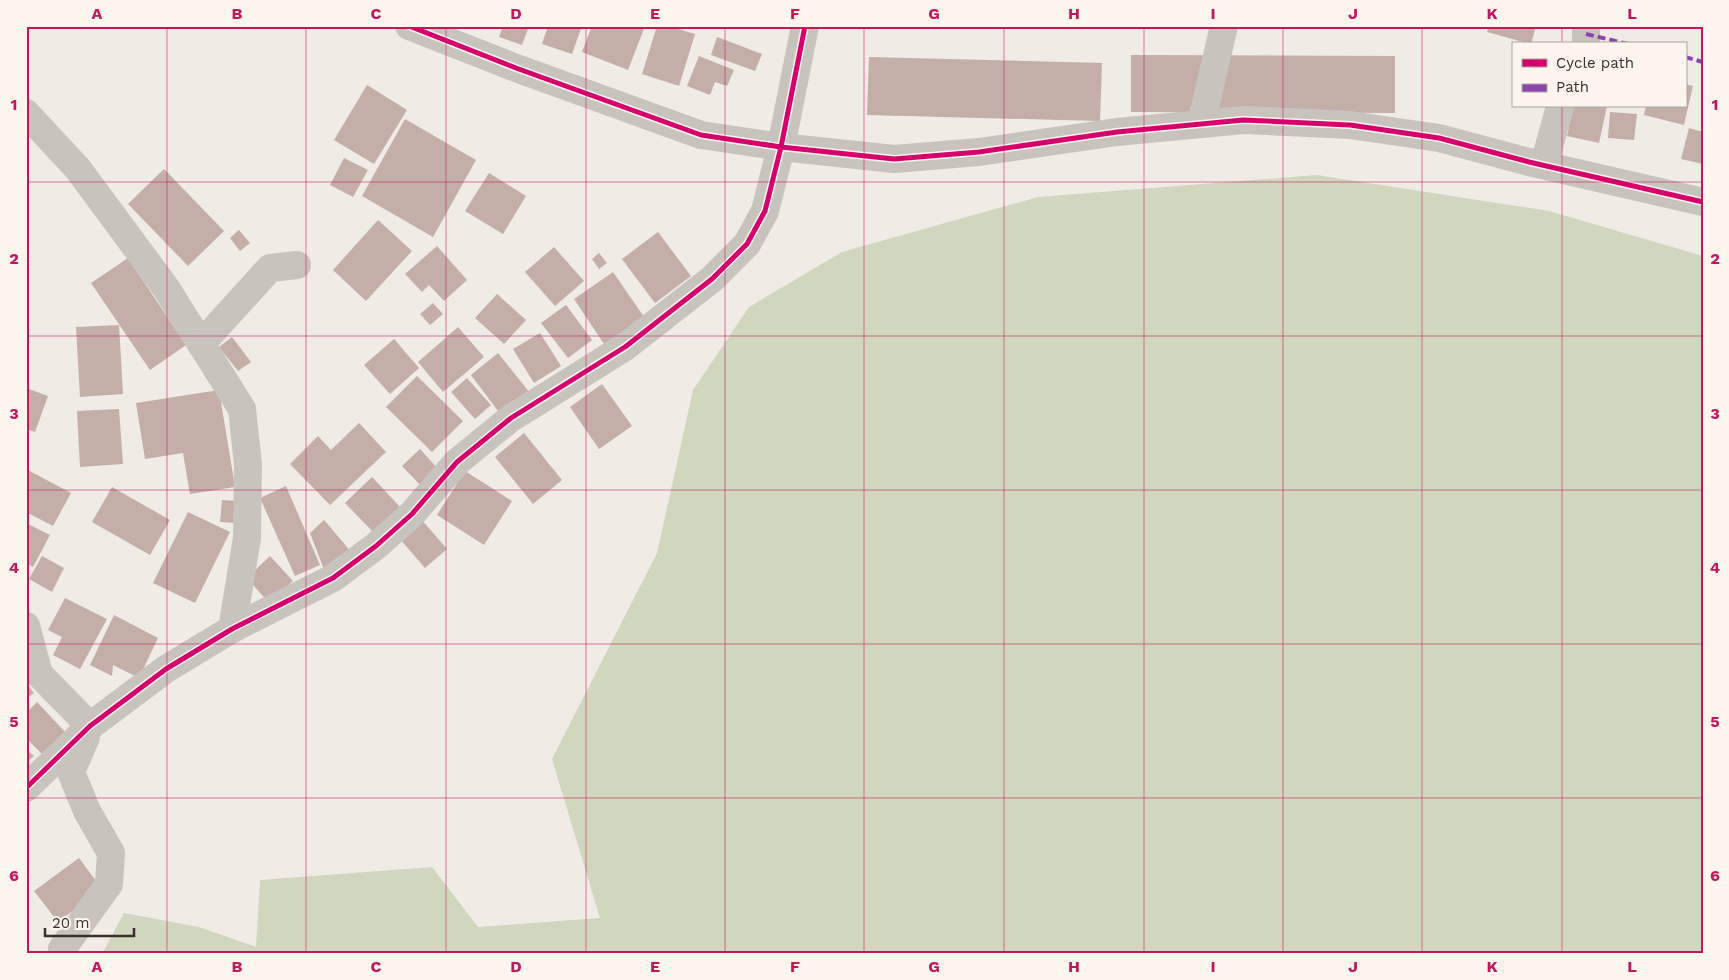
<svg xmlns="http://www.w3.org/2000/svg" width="1729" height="980" font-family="'Work Sans',sans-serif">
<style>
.green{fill:#d1d6bf}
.building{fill:#c3afa7}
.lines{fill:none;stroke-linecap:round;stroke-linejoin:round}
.minor{stroke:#c9c3be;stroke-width:28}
.tertiary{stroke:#c9c3be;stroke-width:28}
.quiet{stroke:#8e44ad;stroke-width:4;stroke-dasharray:8 4;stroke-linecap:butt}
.cycleway-casing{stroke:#fbf5ee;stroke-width:8}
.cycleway{stroke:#d6006c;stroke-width:5}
.grid{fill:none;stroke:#c2185b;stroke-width:1;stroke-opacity:0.55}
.neatline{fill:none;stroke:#c2185b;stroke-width:2}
.grid-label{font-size:16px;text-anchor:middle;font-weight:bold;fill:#c2185b}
</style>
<rect width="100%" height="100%" fill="#f0ebe5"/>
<path class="green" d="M 1317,175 L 1549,211 L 1703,256 L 1703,954 L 102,954 L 124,913 L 199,927 L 256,947 L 260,880 L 432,867 L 478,927 L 600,918 L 552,759 L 657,553 L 693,390 L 749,307 L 842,252 L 1038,197 Z"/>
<g class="building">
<path d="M 503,26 L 529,26 L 522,45 L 499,37 Z"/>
<path d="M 548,26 L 582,26 L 572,54 L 542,44 Z"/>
<path d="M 592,26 L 645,26 L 628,70 L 582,52 Z"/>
<path d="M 657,26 L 668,26 L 695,34 L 679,86 L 642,74 Z"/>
<path d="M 1489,26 L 1536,26 L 1531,44 L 1487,32 Z"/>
<path d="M 717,37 L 762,54 L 755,71 L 711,55 Z"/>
<path d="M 1131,55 L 1395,56 L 1395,113 L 1131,112 Z"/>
<path d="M 699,56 L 734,70 L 727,86 L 715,82 L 710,95 L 687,86 Z"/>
<path d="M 869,57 L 1102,63 L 1100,121 L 867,115 Z"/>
<path d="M 1685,84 L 1693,86 L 1684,125 L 1644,115 L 1646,106 L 1685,106 Z"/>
<path d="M 367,85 L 407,110 L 374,164 L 334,140 Z"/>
<path d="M 1573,106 L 1607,106 L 1599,143 L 1567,136 Z"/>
<path d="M 1610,112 L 1637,114 L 1634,140 L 1608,138 Z"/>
<path d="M 405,119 L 476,160 L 433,237 L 362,196 Z"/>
<path d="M 1689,128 L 1703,132 L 1703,164 L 1681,159 Z"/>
<path d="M 344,158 L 368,170 L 353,197 L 330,185 Z"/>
<path d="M 164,169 L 224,231 L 188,266 L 128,204 Z"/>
<path d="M 489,173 L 526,196 L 503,234 L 465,211 Z"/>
<path d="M 378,220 L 412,251 L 366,301 L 333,270 Z"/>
<path d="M 239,230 L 250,243 L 240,251 L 230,238 Z"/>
<path d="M 658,232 L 691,276 L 655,303 L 622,259 Z"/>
<path d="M 437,246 L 467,280 L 444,301 L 429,285 L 422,292 L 405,274 Z"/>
<path d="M 554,247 L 584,281 L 555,306 L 525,272 Z"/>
<path d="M 599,253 L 607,263 L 599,269 L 592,259 Z"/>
<path d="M 128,258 L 186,345 L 150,370 L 91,283 Z"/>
<path d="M 613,272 L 644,317 L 604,344 L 574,299 Z"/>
<path d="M 497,294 L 526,320 L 504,344 L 475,318 Z"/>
<path d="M 433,303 L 443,314 L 430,325 L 420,314 Z"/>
<path d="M 566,305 L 592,340 L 568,358 L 541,323 Z"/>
<path d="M 119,325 L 123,394 L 80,397 L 76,327 Z"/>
<path d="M 458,327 L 484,357 L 443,392 L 418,362 Z"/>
<path d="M 540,333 L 561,366 L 534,383 L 513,349 Z"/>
<path d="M 232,337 L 251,362 L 238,371 L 219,347 Z"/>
<path d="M 394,339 L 419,368 L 390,394 L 364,365 Z"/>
<path d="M 498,353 L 530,393 L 501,415 L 471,375 Z"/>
<path d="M 417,376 L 463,421 L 432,452 L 386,407 Z"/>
<path d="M 467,378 L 491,405 L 475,419 L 451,392 Z"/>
<path d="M 602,384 L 632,426 L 599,449 L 570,407 Z"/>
<path d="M 26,388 L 48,396 L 35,432 L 26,429 Z"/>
<path d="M 219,390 L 235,487 L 190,494 L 183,453 L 145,459 L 136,403 Z"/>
<path d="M 119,409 L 123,464 L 80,467 L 77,411 Z"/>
<path d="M 359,423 L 386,452 L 330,505 L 290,464 L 318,436 L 331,450 Z"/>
<path d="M 524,433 L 562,480 L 533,504 L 495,457 Z"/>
<path d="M 420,449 L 439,470 L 421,486 L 402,466 Z"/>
<path d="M 26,469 L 71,493 L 53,526 L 26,512 Z"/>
<path d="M 465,471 L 512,501 L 484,545 L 437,515 Z"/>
<path d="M 372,477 L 402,509 L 375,534 L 345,503 Z"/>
<path d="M 286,486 L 320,565 L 295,576 L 260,498 Z"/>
<path d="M 112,487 L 170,520 L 150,555 L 92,522 Z"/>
<path d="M 222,500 L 238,501 L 237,523 L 220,522 Z"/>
<path d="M 188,512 L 230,532 L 195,603 L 153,583 Z"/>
<path d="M 421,519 L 447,549 L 425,568 L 399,538 Z"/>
<path d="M 324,520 L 353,554 L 325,572 L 310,533 Z"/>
<path d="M 26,523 L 50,535 L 33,567 L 26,563 Z"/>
<path d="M 42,556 L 64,568 L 52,592 L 29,579 Z"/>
<path d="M 270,556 L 293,581 L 269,603 L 247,578 Z"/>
<path d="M 65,598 L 107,619 L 80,669 L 53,655 L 62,637 L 48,630 Z"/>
<path d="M 114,615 L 158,638 L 139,678 L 113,665 L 112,676 L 90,665 Z"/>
<path d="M 26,683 L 34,693 L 26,699 Z"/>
<path d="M 37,702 L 67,734 L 44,756 L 26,738 L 26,713 Z"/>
<path d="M 26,749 L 34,756 L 26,763 Z"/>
<path d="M 79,858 L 102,889 L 58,922 L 34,891 Z"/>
</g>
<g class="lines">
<g class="minor">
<path d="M 1586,44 L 1586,26"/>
<path d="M 26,113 L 78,169 L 166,288 L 242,409 L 248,465 L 247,538 L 232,629"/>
<path d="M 1201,124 L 1224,26"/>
<path d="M 1544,165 L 1560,106"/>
<path d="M 201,344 L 270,268 L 297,265"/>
<path d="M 26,626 L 39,674 L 90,726"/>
<path d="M 26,788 L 90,726 L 166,669 L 232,629 L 333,578 L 376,546 L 412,514 L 457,462 L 511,418 L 625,347 L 712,279 L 747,244 L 765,211 L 781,147"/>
<path d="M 62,949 L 109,884 L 111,853 L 87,811 L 71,772 L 86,737"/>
</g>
<g class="tertiary">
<path d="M 409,26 L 516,68 L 701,135 L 781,147 L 894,159 L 979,152 L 1117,132 L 1243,120 L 1350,125 L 1439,138 L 1529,162 L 1703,202"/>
<path d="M 781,147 L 805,26"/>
</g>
<g class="quiet">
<path d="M 1586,34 L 1628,44"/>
<path d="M 1685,57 L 1703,62"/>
</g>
<g class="cycleway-casing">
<g id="cycleway">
<path d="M 409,26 L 516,68 L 701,135 L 781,147 L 894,159 L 979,152 L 1117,132 L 1243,120 L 1350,125 L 1439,138 L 1529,162 L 1703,202"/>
<path d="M 26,788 L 90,726 L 166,669 L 232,629 L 333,578 L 376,546 L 412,514 L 457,462 L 511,418 L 625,347 L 712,279 L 747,244 L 765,211 L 781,147 L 805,26"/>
</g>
</g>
<use href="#cycleway" class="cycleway"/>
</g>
<path class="grid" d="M 167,26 L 167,954M 306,26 L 306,954M 446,26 L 446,954M 586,26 L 586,954M 725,26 L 725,954M 864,26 L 864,954M 1004,26 L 1004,954M 1144,26 L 1144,954M 1283,26 L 1283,954M 1422,26 L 1422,954M 1562,26 L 1562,44M 1562,106 L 1562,954M 26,182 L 1703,182M 26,336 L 1703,336M 26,490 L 1703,490M 26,644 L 1703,644M 26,798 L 1703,798"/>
<rect width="1729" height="980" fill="none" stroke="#fbf5ee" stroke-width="55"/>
<rect x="1512" y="42" width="175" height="65" fill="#fbf5ee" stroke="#aea6a0"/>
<rect x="1522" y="59" width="25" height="8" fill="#d6006c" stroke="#aea6a0"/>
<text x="1556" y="68" font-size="15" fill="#3b302b">Cycle path</text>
<rect x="1522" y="84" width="25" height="8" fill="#8e44ad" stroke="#aea6a0"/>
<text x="1556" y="92" font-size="15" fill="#3b302b">Path</text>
<path d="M45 928v8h89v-8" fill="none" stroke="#3b302b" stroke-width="2.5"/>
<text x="52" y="928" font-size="15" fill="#3b302b" stroke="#fbf5ee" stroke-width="4" paint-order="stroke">20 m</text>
<rect x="28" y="28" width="1674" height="924" class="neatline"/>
<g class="grid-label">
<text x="97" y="19">A</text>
<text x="237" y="19">B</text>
<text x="376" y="19">C</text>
<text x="516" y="19">D</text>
<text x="655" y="19">E</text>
<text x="795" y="19">F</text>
<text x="934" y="19">G</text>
<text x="1074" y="19">H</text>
<text x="1213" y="19">I</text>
<text x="1353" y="19">J</text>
<text x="1492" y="19">K</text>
<text x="1632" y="19">L</text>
<text x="14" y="110">1</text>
<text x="1715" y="110">1</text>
<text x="14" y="264">2</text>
<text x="1715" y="264">2</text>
<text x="14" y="419">3</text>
<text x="1715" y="419">3</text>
<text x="14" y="573">4</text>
<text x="1715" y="573">4</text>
<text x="14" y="727">5</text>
<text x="1715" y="727">5</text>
<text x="14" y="881">6</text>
<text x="1715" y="881">6</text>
<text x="97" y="972">A</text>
<text x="237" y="972">B</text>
<text x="376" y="972">C</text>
<text x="516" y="972">D</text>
<text x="655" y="972">E</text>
<text x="795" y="972">F</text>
<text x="934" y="972">G</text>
<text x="1074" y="972">H</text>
<text x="1213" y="972">I</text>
<text x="1353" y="972">J</text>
<text x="1492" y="972">K</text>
<text x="1632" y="972">L</text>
</g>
</svg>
